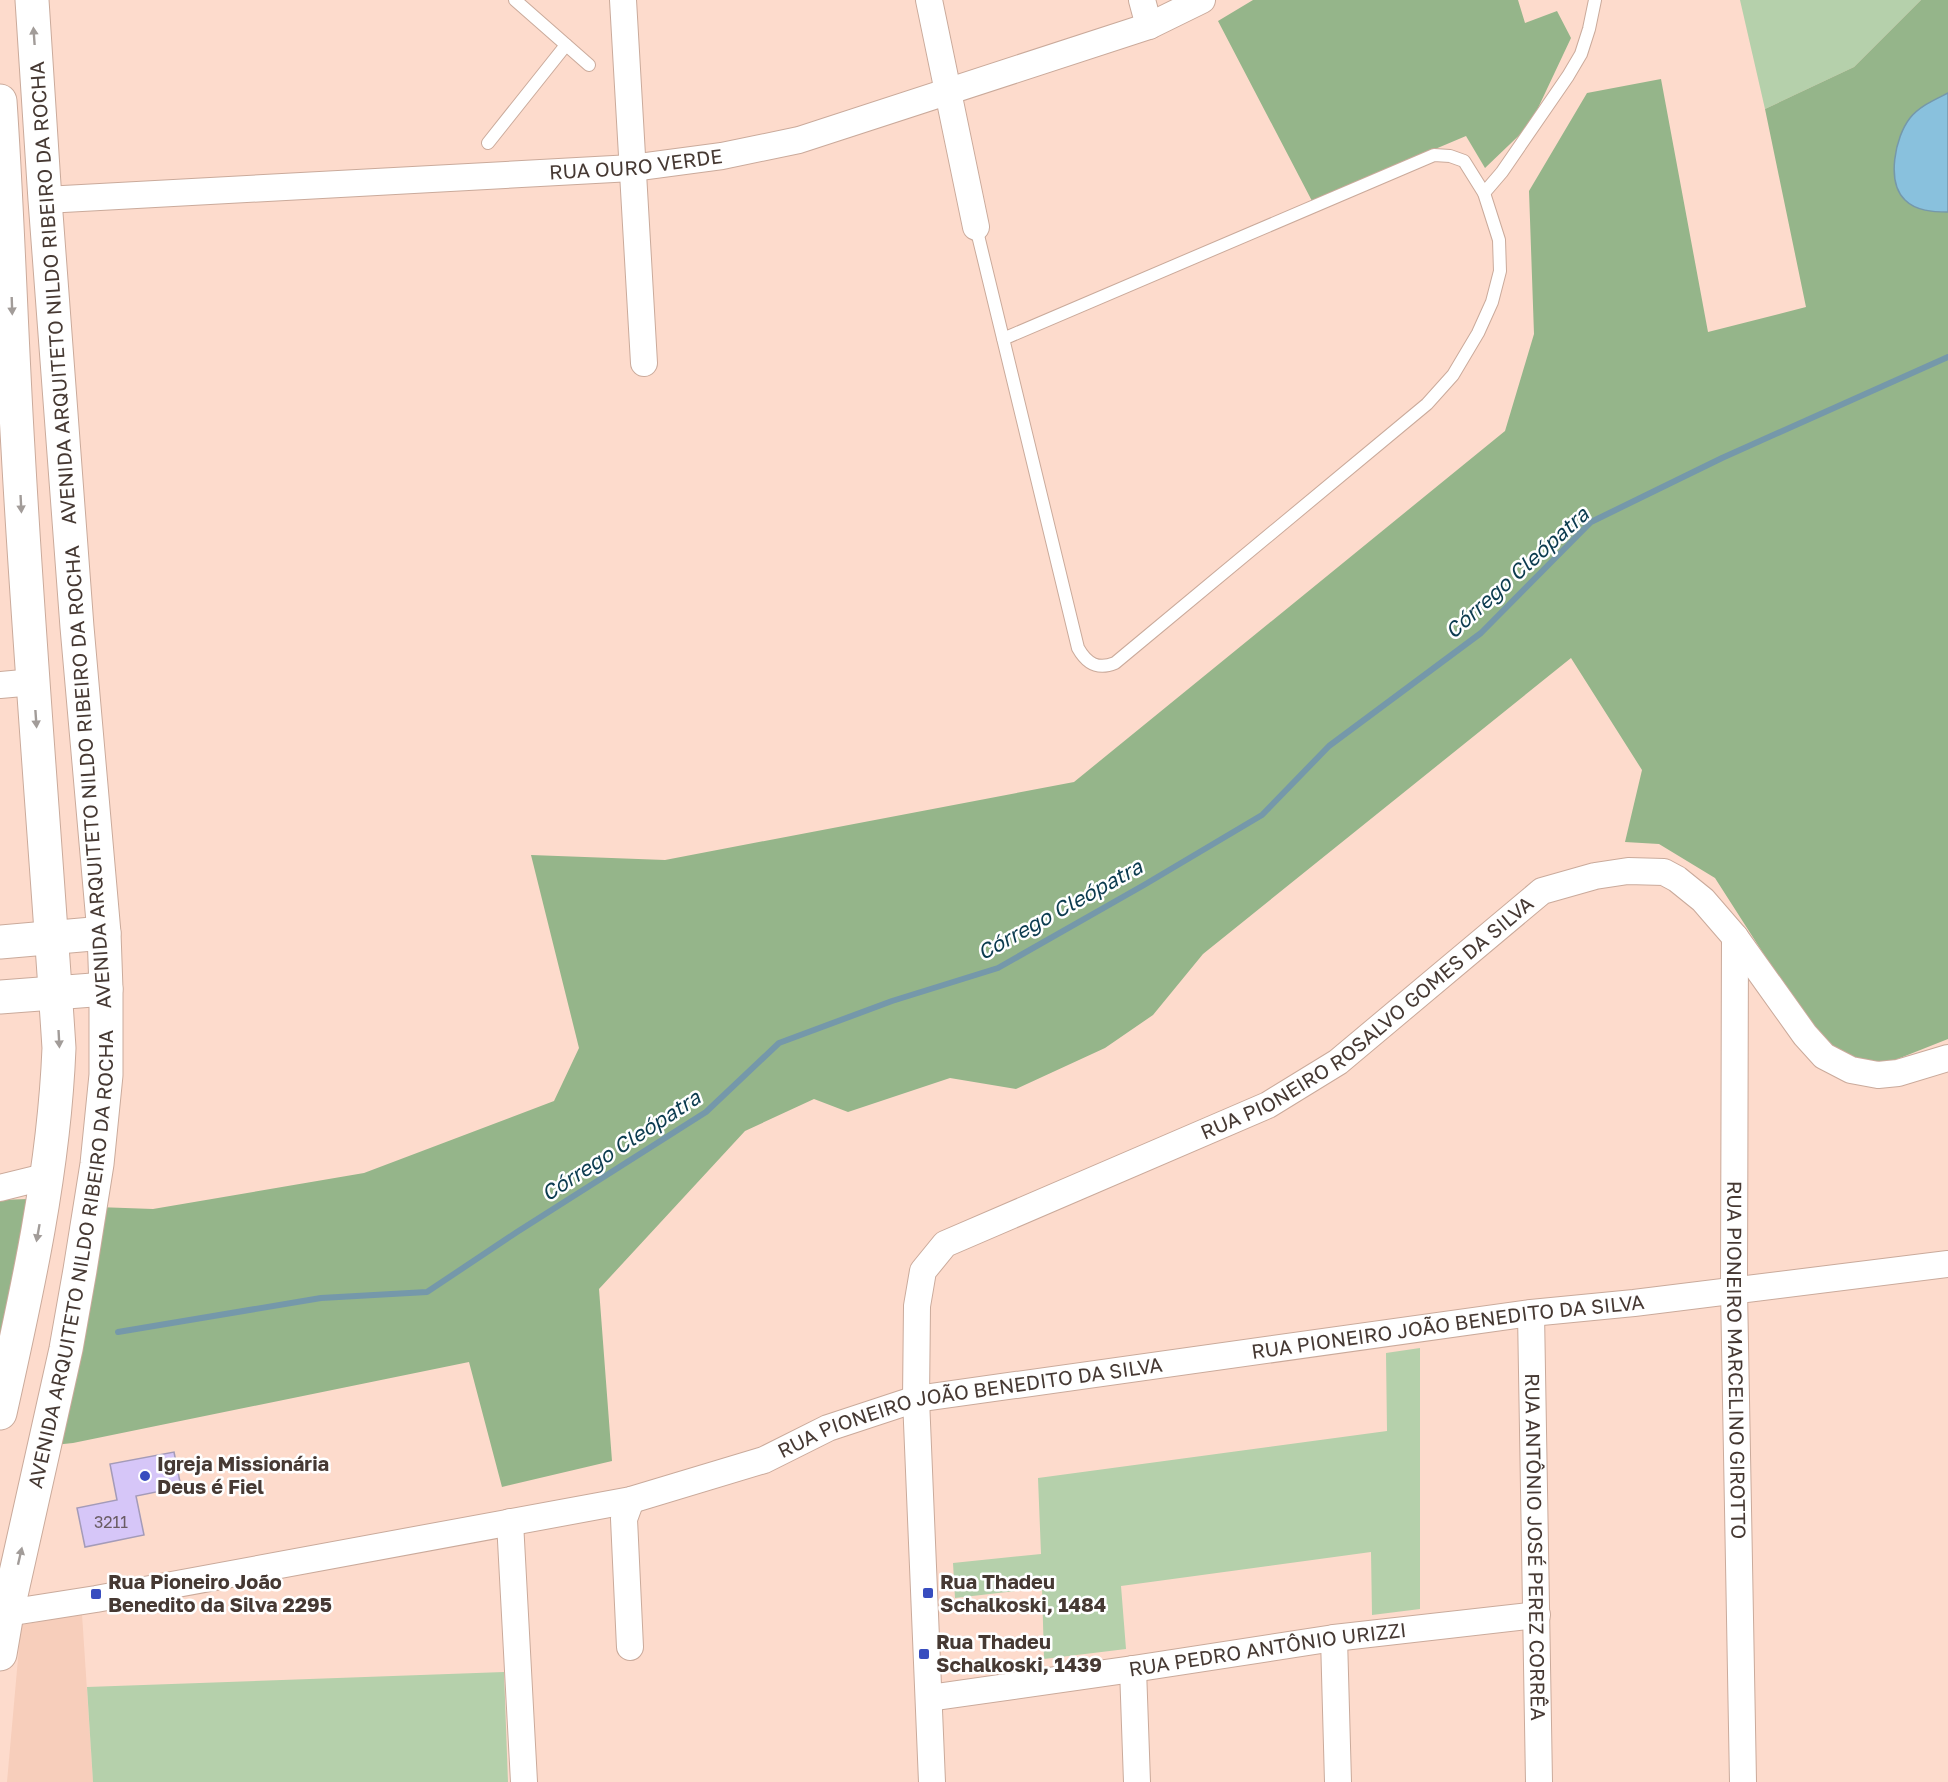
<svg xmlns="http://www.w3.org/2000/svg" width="1948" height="1782" font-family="'Golos Text',sans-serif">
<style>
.built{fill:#f7cebb}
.green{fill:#b5d0ab}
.forest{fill:#95b58a}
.water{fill:#89c1dd;stroke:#7598aa;stroke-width:1.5}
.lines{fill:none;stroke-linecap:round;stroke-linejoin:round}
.stream{stroke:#7598aa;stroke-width:6}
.building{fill:#d6c6f8;stroke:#a49bb8;stroke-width:1.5}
.lane-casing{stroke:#caaa9b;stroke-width:14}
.street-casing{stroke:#caaa9b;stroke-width:28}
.secondary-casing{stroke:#caaa9b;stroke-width:35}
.lane{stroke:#fff;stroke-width:12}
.street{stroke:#fff;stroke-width:26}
.secondary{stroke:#fff;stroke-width:33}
.oneway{fill:#a29c99}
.poi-dot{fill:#384dbf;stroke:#fff;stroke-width:2}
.labels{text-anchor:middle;stroke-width:5;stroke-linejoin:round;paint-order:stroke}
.number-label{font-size:16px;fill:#6a5c64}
.street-label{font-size:20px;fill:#463933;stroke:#fff}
.poi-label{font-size:20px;font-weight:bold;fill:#463933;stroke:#fff;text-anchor:start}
.water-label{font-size:21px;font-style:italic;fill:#0b3b4f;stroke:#fff}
</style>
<rect width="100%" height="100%" fill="#fddbcc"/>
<path class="built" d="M 82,1614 L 93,1782 L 7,1782 L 21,1625 Z"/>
<g class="green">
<path d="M 1740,0 L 1921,0 L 1854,67 L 1765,109 Z"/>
<path d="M 1420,1348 L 1420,1609 L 1372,1615 L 1371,1552 L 1121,1586 L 1126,1649 L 1044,1659 L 1042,1588 L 955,1598 L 953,1563 L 1041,1554 L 1038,1478 L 1387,1431 L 1386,1353 Z"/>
<path d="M 504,1672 L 508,1782 L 93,1782 L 87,1687 Z"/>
</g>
<g class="forest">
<path d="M 1253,0 L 1518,0 L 1525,23 L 1557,11 L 1571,38 L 1530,125 L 1485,168 L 1466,136 L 1312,201 L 1218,21 Z"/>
<path d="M 1921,0 L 1948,0 L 1948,1039 L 1890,1062 L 1848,1060 L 1815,1034 L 1715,878 L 1659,844 L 1625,842 L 1642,770 L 1571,658 L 1203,954 L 1153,1015 L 1105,1048 L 1016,1089 L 950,1078 L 848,1112 L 814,1099 L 745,1131 L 599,1289 L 612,1461 L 502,1487 L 469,1362 L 73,1443 L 54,1445 L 97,1207 L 153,1209 L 364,1173 L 554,1101 L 579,1048 L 531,855 L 665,860 L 1074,782 L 1505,431 L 1534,334 L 1529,191 L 1587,93 L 1661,79 L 1708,332 L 1806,307 L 1765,109 L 1854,67 Z"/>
<path d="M 28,1199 L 0,1355 L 0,1200 Z"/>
</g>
<path class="water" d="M 1948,93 L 1948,212 C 1933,212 1916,211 1905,200 C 1886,182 1895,137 1910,118 C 1920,106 1934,100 1948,93 Z"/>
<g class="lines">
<path class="stream" d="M 118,1332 L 321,1298 L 427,1292 L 517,1232 L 706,1112 L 779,1043 L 892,1001 L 998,968 L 1144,885 L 1262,815 L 1329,746 L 1481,633 L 1591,522 L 1722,458 L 1948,357"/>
</g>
<path class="building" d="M 174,1452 L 181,1487 L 136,1496 L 144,1535 L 85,1547 L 77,1508 L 117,1500 L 110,1464 Z"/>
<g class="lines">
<g class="lane-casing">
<g id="lane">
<path d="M 515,0 L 589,65"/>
<path d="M 488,143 L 566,45"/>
<path d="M 1484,193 L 1502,172 L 1568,76 L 1581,54 L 1589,29 L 1595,0"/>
<path d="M 976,227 L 1078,648 C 1087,664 1098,670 1115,663 L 1427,404 L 1453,375 L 1478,333 L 1492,302 L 1500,271 L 1499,240 L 1484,193 L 1464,161 L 1450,156 L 1434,155 L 1003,339"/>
</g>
</g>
<g class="street-casing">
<g id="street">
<path d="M 623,0 L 644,363"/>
<path d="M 929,0 L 976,227"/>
<path d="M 1142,0 L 1149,26"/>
<path id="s1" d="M 45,200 L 632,168 L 722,156 L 799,140 L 1149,26 L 1202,0"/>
<path d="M 0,685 L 34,682"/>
<path id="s2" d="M 1735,937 L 1734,1290 L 1743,1782"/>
<path d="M 0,1188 L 48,1176"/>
<path id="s3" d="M 1531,1313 L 1539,1782"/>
<path d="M 510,1522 L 524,1782"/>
<path id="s4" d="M 7,1613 L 96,1599 L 631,1500 L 764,1460 L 828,1428 L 916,1399 L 1531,1313 L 1634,1303 L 1948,1264"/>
<path d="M 1334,1638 L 1338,1782"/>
<path d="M 630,1647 L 624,1519 L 631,1500"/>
<path d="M 1133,1669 L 1137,1782"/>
<path id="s5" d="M 929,1698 L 1133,1669 L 1334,1638 L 1537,1615"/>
<path id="s6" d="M 932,1782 L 916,1399 L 917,1306 L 923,1271 L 945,1244 L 1268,1105 L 1338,1062 L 1542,891 L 1595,876 L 1628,871 L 1664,872 L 1677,879 L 1703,900 L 1735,937 L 1805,1035 L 1824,1056 L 1851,1070 L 1878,1075 L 1898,1073 L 1948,1058"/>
</g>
</g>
<g class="secondary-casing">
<g id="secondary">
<path d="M 0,101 C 8,217 11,333 18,449 C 29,649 46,848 59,1048 C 54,1172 27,1292 0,1413"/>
<path d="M 0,942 L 104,933"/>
<path d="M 0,997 L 106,989"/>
<path id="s7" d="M 0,1654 L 7,1613 L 66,1349 L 80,1270 L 97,1164 L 106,1075 L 106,989 L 104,933 L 77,627 L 45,200 L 32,0"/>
</g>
</g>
<use href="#lane" class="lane"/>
<use href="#street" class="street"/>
<use href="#secondary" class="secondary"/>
</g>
<defs><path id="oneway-solid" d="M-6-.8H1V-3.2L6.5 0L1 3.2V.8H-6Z" transform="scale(1.5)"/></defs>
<g class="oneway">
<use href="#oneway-solid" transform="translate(34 36) rotate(-94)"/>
<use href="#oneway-solid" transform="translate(12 306) rotate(88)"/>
<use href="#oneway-solid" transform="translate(21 504) rotate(87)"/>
<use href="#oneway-solid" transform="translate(36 719) rotate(86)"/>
<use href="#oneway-solid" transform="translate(59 1039) rotate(87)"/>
<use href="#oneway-solid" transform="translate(38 1233) rotate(100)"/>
<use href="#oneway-solid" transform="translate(20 1556) rotate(-77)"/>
</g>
<g class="poi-dot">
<circle cx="145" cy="1476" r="6"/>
<rect x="922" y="1587" width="12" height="12" rx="3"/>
<rect x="90" y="1588" width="12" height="12" rx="3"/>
<rect x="918" y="1648" width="12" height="12" rx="3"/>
</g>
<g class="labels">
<g class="number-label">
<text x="111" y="1528">3211</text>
</g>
<g class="street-label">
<text dy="7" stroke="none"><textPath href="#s1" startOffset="592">RUA OURO VERDE</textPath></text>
<text transform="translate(53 293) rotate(-94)" y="7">AVENIDA ARQUITETO NILDO RIBEIRO DA ROCHA</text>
<text transform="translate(88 777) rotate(-94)" y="7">AVENIDA ARQUITETO NILDO RIBEIRO DA ROCHA</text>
<text dy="7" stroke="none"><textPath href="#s6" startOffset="1029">RUA PIONEIRO ROSALVO GOMES DA SILVA</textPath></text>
<text dy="7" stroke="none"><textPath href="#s7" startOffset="402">AVENIDA ARQUITETO NILDO RIBEIRO DA ROCHA</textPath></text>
<text dy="7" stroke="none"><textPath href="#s4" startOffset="1474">RUA PIONEIRO JOÃO BENEDITO DA SILVA</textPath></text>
<text dy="7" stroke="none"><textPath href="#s2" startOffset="423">RUA PIONEIRO MARCELINO GIROTTO</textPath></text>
<text dy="7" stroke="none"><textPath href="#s4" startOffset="988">RUA PIONEIRO JOÃO BENEDITO DA SILVA</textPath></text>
<text dy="7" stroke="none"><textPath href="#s3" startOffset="234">RUA ANTÔNIO JOSÉ PEREZ CORRÊA</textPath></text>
<text dy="7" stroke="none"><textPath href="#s5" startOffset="342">RUA PEDRO ANTÔNIO URIZZI</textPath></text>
</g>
<g class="poi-label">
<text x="157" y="1471">Igreja Missionária<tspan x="157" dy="23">Deus é Fiel</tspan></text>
<text x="108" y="1589">Rua Pioneiro João<tspan x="108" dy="23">Benedito da Silva 2295</tspan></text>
<text x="940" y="1589">Rua Thadeu<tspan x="940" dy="23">Schalkoski, 1484</tspan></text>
<text x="936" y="1649">Rua Thadeu<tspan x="936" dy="23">Schalkoski, 1439</tspan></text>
</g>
<g class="water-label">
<text transform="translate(1517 573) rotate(-42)" y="7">Córrego Cleópatra</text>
<text transform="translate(1060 910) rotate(-29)" y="7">Córrego Cleópatra</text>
<text transform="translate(621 1146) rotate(-33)" y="7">Córrego Cleópatra</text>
</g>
</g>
</svg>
